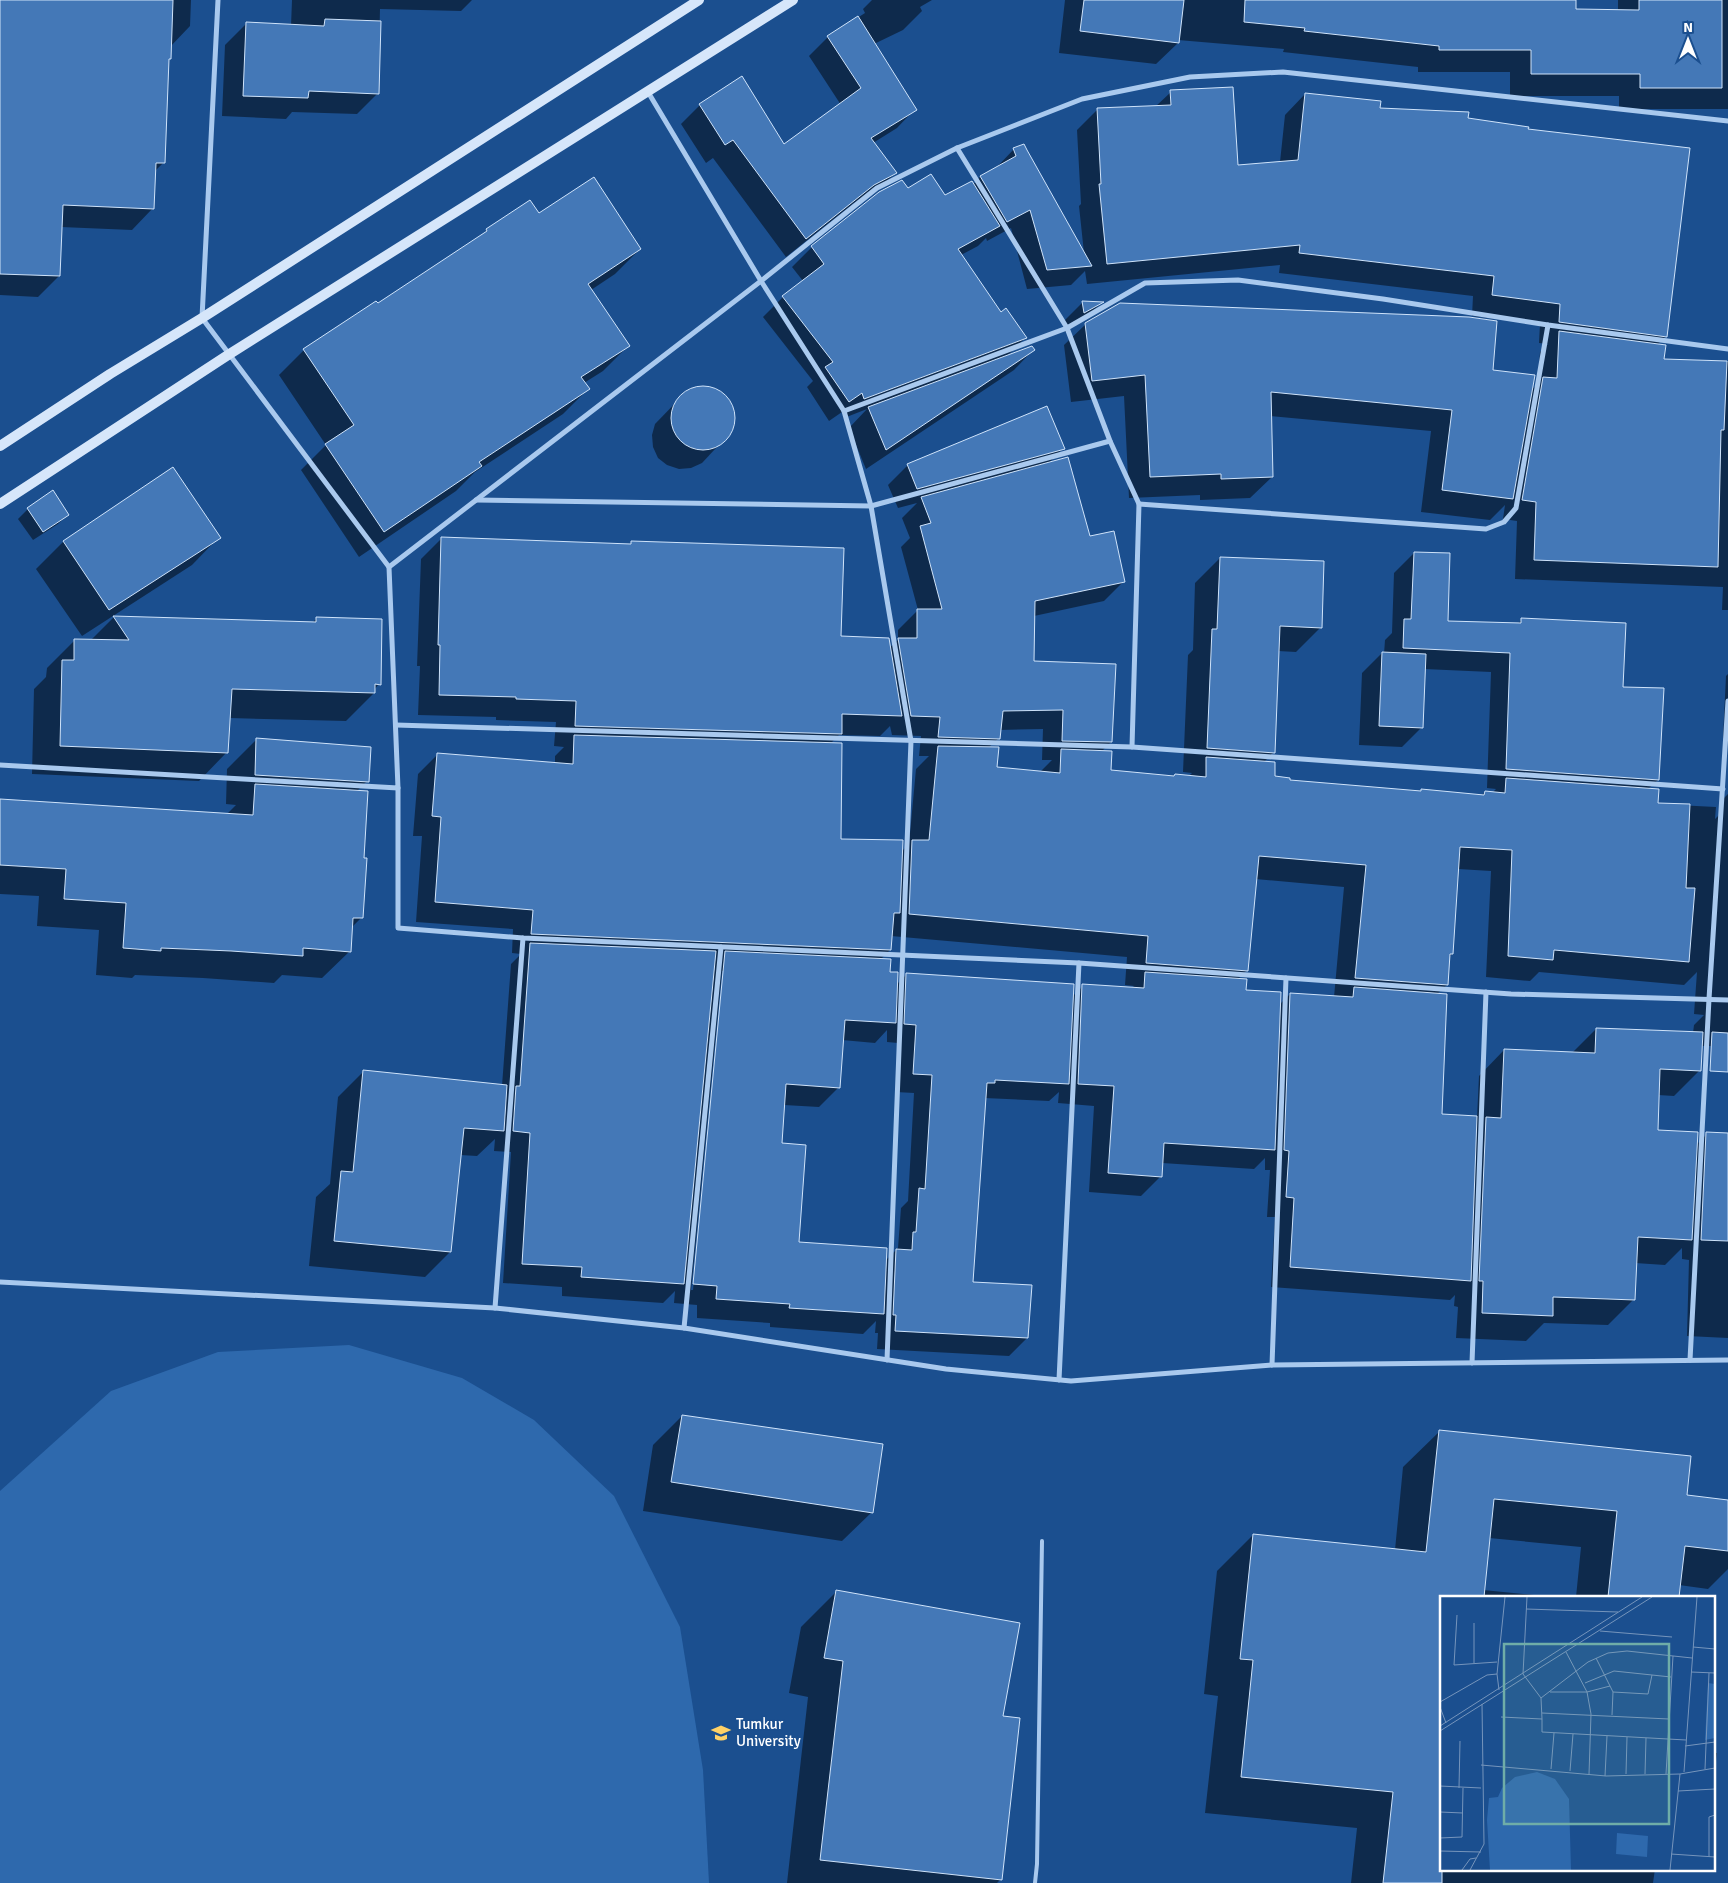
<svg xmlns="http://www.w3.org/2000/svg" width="1728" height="1883" font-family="Signika,sans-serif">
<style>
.green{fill:#2e69ad}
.shadow{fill:#0007;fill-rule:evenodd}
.building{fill:#4478b7;stroke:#cfe3fa}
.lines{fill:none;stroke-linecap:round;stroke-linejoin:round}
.lane{stroke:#a9c9ee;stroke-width:4}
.street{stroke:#a9c9ee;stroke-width:5}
.secondary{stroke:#d6e6fa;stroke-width:10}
.labels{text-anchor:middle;stroke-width:4;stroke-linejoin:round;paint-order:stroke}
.poi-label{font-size:15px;fill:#fff;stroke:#1b4f8f;text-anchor:start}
.inset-road{fill:none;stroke:#7695bc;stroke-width:1}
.view{fill:#6fada8;fill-opacity:0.15;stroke:#6fada8;stroke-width:2.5}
.inset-edge{fill:none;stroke:#fff;stroke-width:2.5}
</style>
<rect width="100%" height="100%" fill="#1b4f8f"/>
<path class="green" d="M 349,1345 L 462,1378 L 534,1420 L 614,1496 L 680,1627 L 703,1770 L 709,1883 L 0,1883 L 0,1491 L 111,1391 L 218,1352 Z"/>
<g class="shadow">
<path d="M 0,0 L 191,0 L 190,26 L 170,47 L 168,60 L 164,162 L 154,172 L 153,208 L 132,230 L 61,227 L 59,276 L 38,297 L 0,295 Z"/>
<path d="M 292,0 L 472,0 L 461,11 L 380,9 L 378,93 L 357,114 L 292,112 L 286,119 L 222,116 L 225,45 L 246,24 L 291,26 Z"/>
<path d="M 872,0 L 932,0 L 920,7 L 922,11 L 903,30 L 874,44 L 915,109 L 897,128 L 873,143 L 895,173 L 876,192 L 854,203 L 786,257 L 713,158 L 706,163 L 681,124 L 700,105 L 784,146 L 841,105 L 809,56 L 828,37 L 865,13 L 863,9 Z"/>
<path d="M 1065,0 L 1574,0 L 1574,10 L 1618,11 L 1618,0 L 1728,0 L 1728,109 L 1619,109 L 1619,96 L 1510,96 L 1510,72 L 1418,72 L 1418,67 L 1283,52 L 1284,49 L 1178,40 L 1178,43 L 1156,64 L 1059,53 Z"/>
<path d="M 1171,92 L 1236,166 L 1280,162 L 1285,115 L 1305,94 L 1379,109 L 1467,120 L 1527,131 L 1680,234 L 1666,336 L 1657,345 L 1663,360 L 1728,362 L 1728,610 L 1722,610 L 1723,587 L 1515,579 L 1517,521 L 1503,519 L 1505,505 L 1490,520 L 1421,512 L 1431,431 L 1270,416 L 1272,477 L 1250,498 L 1200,500 L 1200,495 L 1129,498 L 1124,396 L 1071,402 L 1064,345 L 1086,324 L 1492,372 L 1531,391 L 1538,383 L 1540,352 L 1548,344 L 1539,343 L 1540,324 L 1472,316 L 1473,296 L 1279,273 L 1280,265 L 1087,284 L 1085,271 L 1071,285 L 1027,289 L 1011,228 L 987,241 L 986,238 L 978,246 L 961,255 L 1001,314 L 1025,338 L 1007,356 L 1033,350 L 1014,370 L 866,469 L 849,428 L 867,409 L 844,418 L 842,412 L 829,421 L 807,387 L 813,381 L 763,317 L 783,297 L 803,281 L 792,267 L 812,247 L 880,193 L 908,190 L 945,197 L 973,185 L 980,177 L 995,169 L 1014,149 L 1084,253 L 1079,206 L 1081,204 L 1077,130 L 1098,109 L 1155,107 Z"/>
<path d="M 539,215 L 640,249 L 615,274 L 591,290 L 628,346 L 603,371 L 584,383 L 588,389 L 563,414 L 475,472 L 456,491 L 359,557 L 301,470 L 326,445 L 279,375 L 304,350 L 378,305 L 480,238 L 487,230 Z"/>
<path d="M 1083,302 L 1101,303 L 1082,321 L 1065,332 L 1063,322 Z"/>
<path d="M 694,388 L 706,388 L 718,392 L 727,399 L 732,410 L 734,421 L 730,433 L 702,463 L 691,468 L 679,469 L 667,465 L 658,458 L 653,447 L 652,435 L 655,424 L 684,394 Z"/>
<path d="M 1063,448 L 1048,464 L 1089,537 L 1123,582 L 1104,601 L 1034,616 L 1032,662 L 1111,742 L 1101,752 L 1110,771 L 1188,777 L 1192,773 L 1183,772 L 1188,655 L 1193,650 L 1195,583 L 1220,558 L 1321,627 L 1296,652 L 1278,651 L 1274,752 L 1264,762 L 1273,778 L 1288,781 L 1481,796 L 1485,792 L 1492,793 L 1496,789 L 1487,788 L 1491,672 L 1424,669 L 1422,727 L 1402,747 L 1359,745 L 1362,673 L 1382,653 L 1384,654 L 1385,640 L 1392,633 L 1394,573 L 1414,553 L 1447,622 L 1517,624 L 1522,620 L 1622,688 L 1658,780 L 1648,789 L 1657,804 L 1716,807 L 1715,819 L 1721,813 L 1721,801 L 1728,794 L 1728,1046 L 1701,1046 L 1700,1070 L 1674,1096 L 1658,1095 L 1656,1131 L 1696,1145 L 1707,1134 L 1728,1135 L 1728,1338 L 1687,1336 L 1689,1260 L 1682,1259 L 1682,1248 L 1665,1265 L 1635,1263 L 1634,1299 L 1608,1325 L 1544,1323 L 1526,1341 L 1456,1338 L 1458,1307 L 1454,1306 L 1455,1295 L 1450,1300 L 1271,1287 L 1275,1217 L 1267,1217 L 1270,1170 L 1265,1170 L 1265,1158 L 1254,1169 L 1162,1163 L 1161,1176 L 1141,1196 L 1089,1192 L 1094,1106 L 1058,1103 L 1059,1092 L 1049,1101 L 984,1098 L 971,1283 L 1027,1338 L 1009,1356 L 877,1349 L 878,1333 L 875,1333 L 876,1321 L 863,1334 L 770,1327 L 770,1323 L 697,1318 L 697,1305 L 674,1303 L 675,1291 L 663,1303 L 562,1296 L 562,1287 L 503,1283 L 511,1152 L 494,1151 L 495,1139 L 477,1156 L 460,1155 L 450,1252 L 425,1277 L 309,1266 L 316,1197 L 330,1184 L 338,1097 L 364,1071 L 502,1086 L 511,964 L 521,954 L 512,953 L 513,929 L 416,922 L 422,836 L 413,836 L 418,774 L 438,754 L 555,764 L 555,756 L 564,747 L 554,746 L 556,722 L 496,720 L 496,717 L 418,715 L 420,666 L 417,666 L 421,559 L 442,538 L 629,545 L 632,542 L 840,638 L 889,648 L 898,640 L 898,630 L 918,610 L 901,547 L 910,538 L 902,518 L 917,503 L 898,508 L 888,485 L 908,465 ZM 890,726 L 892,735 L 921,736 L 919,756 L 929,756 L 916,769 L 909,844 L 901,852 L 840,840 L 830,744 L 839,735 L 880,736 ZM 1043,729 L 1042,760 L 1052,760 L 1040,772 L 996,769 L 988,748 L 999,738 L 999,730 ZM 1458,869 L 1491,871 L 1486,977 L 1530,981 L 1539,972 L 1684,985 L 1697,972 L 1694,1014 L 1704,1015 L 1694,1025 L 1693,1033 L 1596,1029 L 1572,1053 L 1504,1050 L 1479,1076 L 1477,1118 L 1440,1115 L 1437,994 L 1447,985 L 1449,957 L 1452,954 ZM 1255,879 L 1344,887 L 1334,997 L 1290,994 L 1279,1005 L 1245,991 L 1237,980 L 1247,970 ZM 891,936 L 1127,957 L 1125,985 L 1134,986 L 1131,989 L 1083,986 L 1072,997 L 907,974 L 896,985 L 880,960 L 890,950 ZM 722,971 L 724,971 L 693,1290 L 691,1290 ZM 887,1030 L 887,1042 L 898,1043 L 896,1092 L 914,1093 L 908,1201 L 901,1208 L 898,1248 L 885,1261 L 798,1243 L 781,1144 L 784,1105 L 819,1107 L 839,1087 L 842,1040 L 875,1043 Z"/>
<path d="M 172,469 L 219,537 L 192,565 L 82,636 L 36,569 L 63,542 Z"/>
<path d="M 28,509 L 68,514 L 58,524 L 33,540 L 18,519 Z"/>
<path d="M 114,617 L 312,623 L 317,618 L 379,684 L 374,690 L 374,693 L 346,721 L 229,718 L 227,752 L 199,781 L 32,774 L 34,689 L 46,677 L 47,668 L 75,640 L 91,640 Z"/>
<path d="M 1728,674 L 1728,739 L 1723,738 L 1726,676 Z"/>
<path d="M 257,739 L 367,781 L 357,791 L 361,918 L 351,928 L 350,951 L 322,978 L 282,975 L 274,983 L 203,978 L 135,975 L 132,978 L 96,975 L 99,930 L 37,926 L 39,896 L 0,894 L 0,799 L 227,816 L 228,813 L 236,805 L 226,804 L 227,769 Z"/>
<path d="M 682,1416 L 872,1512 L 842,1541 L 643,1511 L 653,1445 Z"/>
<path d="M 1440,1431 L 1685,1497 L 1728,1501 L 1728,1569 L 1708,1589 L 1679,1585 L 1678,1597 L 1576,1597 L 1581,1547 L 1489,1538 L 1483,1590 L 1553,1597 L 1442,1597 L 1442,1869 L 1655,1869 L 1653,1883 L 1351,1883 L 1357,1828 L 1205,1813 L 1218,1696 L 1204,1694 L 1217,1571 L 1253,1535 L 1395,1550 L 1403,1467 Z"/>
<path d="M 836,1592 L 1001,1717 L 1001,1879 L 997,1883 L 787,1883 L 808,1697 L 789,1693 L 801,1627 Z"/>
<path d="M 1714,1753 L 1717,1753 L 1714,1778 Z"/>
</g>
<g class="building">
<path d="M 0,0 L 173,0 L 171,59 L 169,59 L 165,163 L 156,163 L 154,209 L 63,205 L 60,276 L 0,274 Z"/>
<path d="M 1084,0 L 1184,0 L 1179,43 L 1080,31 Z"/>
<path d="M 1245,0 L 1576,0 L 1576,9 L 1639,10 L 1639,0 L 1722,0 L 1722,88 L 1640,88 L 1640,74 L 1531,74 L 1531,50 L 1439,50 L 1439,46 L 1304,31 L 1305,28 L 1244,22 Z"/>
<path d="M 858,16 L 917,110 L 871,138 L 897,173 L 874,185 L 806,239 L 733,140 L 725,145 L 699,104 L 742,76 L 784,144 L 861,88 L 827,36 Z"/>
<path d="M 325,19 L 381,21 L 379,94 L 309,91 L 308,98 L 243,96 L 246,22 L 324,26 Z"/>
<path d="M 1233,87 L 1238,165 L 1298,160 L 1305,93 L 1381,101 L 1380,108 L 1469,112 L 1468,118 L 1529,127 L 1528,129 L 1690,148 L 1667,337 L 1559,322 L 1560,304 L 1492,295 L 1494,276 L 1299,253 L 1300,245 L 1107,264 L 1099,184 L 1101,184 L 1097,108 L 1171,105 L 1170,90 Z"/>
<path d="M 1024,144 L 1027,150 L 1092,266 L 1047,270 L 1030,210 L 1007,222 L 980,176 L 1016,156 L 1013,148 Z"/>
<path d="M 931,174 L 945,195 L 972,181 L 1000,226 L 958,249 L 1001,312 L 1006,308 L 1027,338 L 864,399 L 862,393 L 849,402 L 825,367 L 833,362 L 782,296 L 824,264 L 811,246 L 879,192 L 902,180 L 908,188 Z"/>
<path d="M 594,177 L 641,249 L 588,284 L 630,346 L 581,377 L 590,389 L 479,462 L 482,466 L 384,532 L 325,444 L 354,425 L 303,349 L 376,301 L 378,303 L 487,231 L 486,229 L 530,200 L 539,213 Z"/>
<path d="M 1082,301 L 1104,302 L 1084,313 Z"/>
<path d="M 1120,303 L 1469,317 L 1497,321 L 1493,370 L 1535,375 L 1513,499 L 1442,490 L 1452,410 L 1271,392 L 1273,477 L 1221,479 L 1221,474 L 1150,477 L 1145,375 L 1092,381 L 1085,323 Z"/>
<path d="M 1559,331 L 1666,345 L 1664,359 L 1727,361 L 1724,430 L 1721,430 L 1718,567 L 1534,560 L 1536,502 L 1522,500 L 1543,377 L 1557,378 Z"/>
<path d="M 1032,346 L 1035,350 L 886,450 L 868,407 Z"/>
<circle cx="703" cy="418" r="32"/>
<path d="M 1047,406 L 1065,449 L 917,489 L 907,464 Z"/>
<path d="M 1068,457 L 1090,536 L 1114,531 L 1125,582 L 1035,601 L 1034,661 L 1116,664 L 1112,742 L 1062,741 L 1063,710 L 1003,711 L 1000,739 L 938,737 L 940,717 L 911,716 L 898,638 L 917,638 L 917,609 L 942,609 L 920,526 L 931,523 L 921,497 Z"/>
<path d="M 173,467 L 221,538 L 109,610 L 63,541 Z"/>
<path d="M 53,490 L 69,515 L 43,532 L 27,508 Z"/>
<path d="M 441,537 L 631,544 L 631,541 L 844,548 L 841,636 L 889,638 L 902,716 L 842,714 L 842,734 L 575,726 L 576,701 L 516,699 L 516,697 L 439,695 L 440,645 L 438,645 Z"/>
<path d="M 1414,552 L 1450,553 L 1448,621 L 1521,623 L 1521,618 L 1626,623 L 1623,687 L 1664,688 L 1659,780 L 1506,769 L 1510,653 L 1403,648 L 1404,619 L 1411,619 Z"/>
<path d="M 1220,557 L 1324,561 L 1322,628 L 1280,626 L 1275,753 L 1207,748 L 1212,629 L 1217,629 Z"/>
<path d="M 113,616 L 316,622 L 316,617 L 382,619 L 381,685 L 375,684 L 375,693 L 232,689 L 228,753 L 60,746 L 62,660 L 74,660 L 74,639 L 129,640 Z"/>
<path d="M 1382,652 L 1426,654 L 1423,728 L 1379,726 Z"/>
<path d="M 574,735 L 842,743 L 841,839 L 903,840 L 900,913 L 894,913 L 891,950 L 531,934 L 533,910 L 435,902 L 441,817 L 432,816 L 437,753 L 573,764 Z"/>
<path d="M 256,738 L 371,747 L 369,782 L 255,775 Z"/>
<path d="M 938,746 L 999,747 L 997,767 L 1060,773 L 1061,749 L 1112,751 L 1111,770 L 1174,776 L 1175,774 L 1206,777 L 1206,757 L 1275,762 L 1275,776 L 1290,778 L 1290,780 L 1421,791 L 1421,789 L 1484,795 L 1485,791 L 1505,793 L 1506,778 L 1659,789 L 1658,803 L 1690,804 L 1686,888 L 1695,888 L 1689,962 L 1554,950 L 1553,960 L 1508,956 L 1512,850 L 1460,847 L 1453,954 L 1450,954 L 1448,985 L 1355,978 L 1366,865 L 1259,856 L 1248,971 L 1146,963 L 1148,936 L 909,914 L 912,840 L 929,840 Z"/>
<path d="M 255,784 L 368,791 L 364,858 L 367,858 L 363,918 L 353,918 L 351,952 L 303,948 L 303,956 L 231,951 L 161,948 L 161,951 L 123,948 L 126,903 L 64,899 L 66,869 L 0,865 L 0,799 L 253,815 Z"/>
<path d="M 530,943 L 716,951 L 684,1284 L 581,1277 L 582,1267 L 522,1264 L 530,1133 L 513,1131 L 516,1086 L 520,1086 Z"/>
<path d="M 725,951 L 891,959 L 890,972 L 898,972 L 896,1023 L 845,1020 L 840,1088 L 786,1084 L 782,1143 L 806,1145 L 799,1242 L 887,1248 L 884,1314 L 789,1308 L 790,1304 L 716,1299 L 717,1286 L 693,1284 Z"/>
<path d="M 1145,972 L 1247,979 L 1246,990 L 1281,992 L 1275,1150 L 1164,1143 L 1162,1177 L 1108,1173 L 1114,1086 L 1078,1084 L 1082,984 L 1144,988 Z"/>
<path d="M 906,973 L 1074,984 L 1069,1084 L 995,1080 L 995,1083 L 987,1083 L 973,1282 L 1032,1285 L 1028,1338 L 895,1331 L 896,1315 L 893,1315 L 896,1249 L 912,1250 L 913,1232 L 916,1232 L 919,1188 L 925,1189 L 932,1075 L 913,1074 L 916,1025 L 904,1024 Z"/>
<path d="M 1354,987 L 1447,994 L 1442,1114 L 1477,1116 L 1471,1281 L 1290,1267 L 1294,1198 L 1286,1197 L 1289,1151 L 1284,1150 L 1290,993 L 1353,997 Z"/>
<path d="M 1596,1028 L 1703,1032 L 1701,1071 L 1660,1069 L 1658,1130 L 1698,1132 L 1692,1240 L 1638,1237 L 1635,1300 L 1553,1297 L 1553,1316 L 1482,1313 L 1483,1281 L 1479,1281 L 1486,1117 L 1501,1118 L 1504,1049 L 1595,1053 Z"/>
<path d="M 1712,1032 L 1728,1033 L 1728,1072 L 1710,1071 Z"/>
<path d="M 363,1070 L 507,1085 L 504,1131 L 464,1128 L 451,1252 L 334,1241 L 341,1171 L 353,1172 Z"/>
<path d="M 1706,1132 L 1728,1133 L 1728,1241 L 1701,1240 Z"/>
<path d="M 682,1415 L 883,1444 L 873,1513 L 671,1482 Z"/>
<path d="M 1439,1430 L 1691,1456 L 1687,1495 L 1728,1500 L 1728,1551 L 1685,1546 L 1679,1597 L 1608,1597 L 1617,1511 L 1494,1499 L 1484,1597 L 1442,1597 L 1442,1883 L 1383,1883 L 1393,1792 L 1241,1777 L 1253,1660 L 1240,1659 L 1253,1534 L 1426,1552 Z"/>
<path d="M 836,1590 L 1020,1623 L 1003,1716 L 1020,1718 L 1002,1880 L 820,1860 L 843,1661 L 824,1658 Z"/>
</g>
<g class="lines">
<path class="lane" d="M 1035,1883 L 1037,1864 L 1042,1541"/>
<g class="street">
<path d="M 218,0 L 202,318 L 389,567"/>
<path d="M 648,92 L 761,281 L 844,411 L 871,506 L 911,741 L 887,1360"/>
<path d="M 957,148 L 1067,328 L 1110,441 L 1139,504 L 1132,747"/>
<path d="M 844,411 L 1067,328 L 1145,283 L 1238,280 L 1383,299 L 1548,325 L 1728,349"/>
<path d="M 476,500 L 871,506 L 1110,441"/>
<path d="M 1139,504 L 1486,529 L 1504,522 L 1516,508 L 1548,325"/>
<path d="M 396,725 L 1132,747 L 1723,789"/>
<path d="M 0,765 L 398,788 L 389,567 L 761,281 L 877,188 L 957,148 L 1082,99 L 1190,77 L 1283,72 L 1728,121"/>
<path d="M 398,788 L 398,928 L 523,938 L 1079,963 L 1511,994 L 1728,1000"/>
<path d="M 0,1282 L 495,1308 L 684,1328 L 946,1369 L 1071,1381 L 1272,1365 L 1728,1360"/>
<path d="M 495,1308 L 523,938"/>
<path d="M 684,1328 L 721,947"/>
<path d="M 1690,1360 L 1709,999 L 1728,701"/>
<path d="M 1472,1363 L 1486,992"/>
<path d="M 1272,1365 L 1286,978"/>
<path d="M 1059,1380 L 1079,963"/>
</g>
<g class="secondary">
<path d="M 0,446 L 110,374 L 202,318 L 699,0"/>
<path d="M 0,504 L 228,355 L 793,0"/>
</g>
</g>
<defs>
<g id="university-bare" transform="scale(1.5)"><path d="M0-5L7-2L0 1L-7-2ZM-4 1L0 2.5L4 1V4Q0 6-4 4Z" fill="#ffd166" stroke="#1b4f8f" stroke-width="2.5" paint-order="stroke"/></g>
</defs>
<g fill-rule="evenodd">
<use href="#university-bare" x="721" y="1733"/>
</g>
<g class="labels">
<g class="poi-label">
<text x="736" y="1729">Tumkur<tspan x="736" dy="17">University</tspan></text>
</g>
</g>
<g transform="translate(1440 1596)">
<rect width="275" height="275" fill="#1b4f8f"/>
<path d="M 268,87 L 275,88 L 275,142 L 265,144 ZM 97,176 L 115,183 L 129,203 L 131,274 L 50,274 L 47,224 L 49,202 L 58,201 L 62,192 L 75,181 ZM 177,237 L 208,240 L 207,261 L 176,258 Z" fill="#2e69ad"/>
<path class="inset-road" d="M 87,1 L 83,78 L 101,102M 86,13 L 178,16M 17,19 L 14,69 L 57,66M 160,35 L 232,41M 253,51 L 275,53M 126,56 L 147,96 L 151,118 L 149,178M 156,62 L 173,96 L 172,119M 34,67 L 34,27M 251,76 L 275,77M 57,78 L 65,1M 145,87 L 174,75 L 231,81M 110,96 L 147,96 L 170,90M 173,96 L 208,98 L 212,79M 0,106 L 47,79 L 57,78 L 59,94M 0,111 L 6,127M 102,117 L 229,123M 61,121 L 102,123 L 101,102 L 148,66 L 168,57 L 187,55 L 252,62M 102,123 L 102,136 L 246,144M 0,130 L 202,1M 0,135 L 212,1M 245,150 L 275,146M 41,169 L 166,180 L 240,178 L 275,172M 111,173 L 114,137M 265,173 L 269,77M 130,175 L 133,138M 244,176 L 257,1M 186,178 L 187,141M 205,178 L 206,142M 226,178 L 233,60M 165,180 L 167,140M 0,190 L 41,192M 19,192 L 20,145M 238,195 L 275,193M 0,216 L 23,217M 0,242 L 22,241 L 23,192M 0,255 L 41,256M 231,258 L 275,261M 269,261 L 269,221 L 275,219M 22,274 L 30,263 L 36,262M 30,274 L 44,248 L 42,108M 230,274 L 240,178"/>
<path class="view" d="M 64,48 L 229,48 L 229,228 L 64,228 Z"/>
<rect width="275" height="275" class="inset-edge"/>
</g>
<g transform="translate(1688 40)" stroke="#1b4f8f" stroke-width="4" paint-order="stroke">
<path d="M0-4L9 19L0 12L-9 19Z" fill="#ffffff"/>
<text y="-8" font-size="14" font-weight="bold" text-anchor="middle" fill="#ffffff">N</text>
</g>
</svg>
